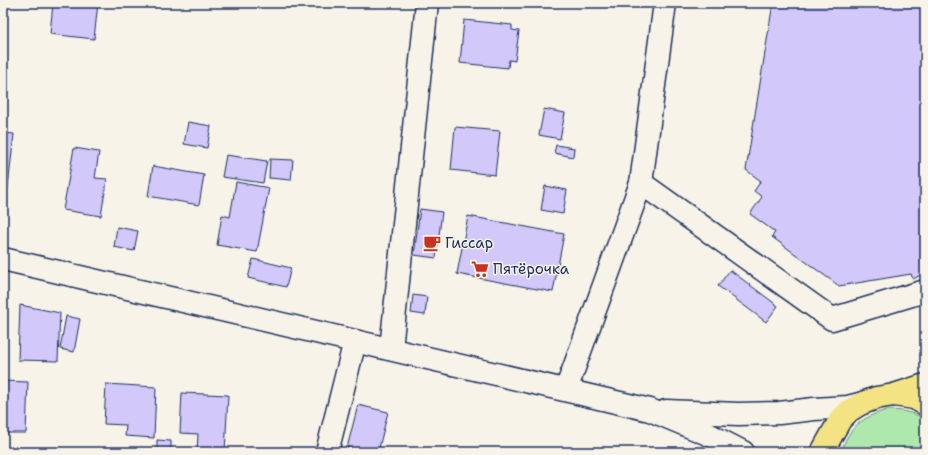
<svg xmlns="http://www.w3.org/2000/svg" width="928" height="455" font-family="'Shantell Sans',sans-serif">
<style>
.green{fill:#aee8ad;stroke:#648c86}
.building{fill:#d2c8fa;stroke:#1b2f5e}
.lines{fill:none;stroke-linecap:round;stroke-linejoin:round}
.minor-casing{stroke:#1b2f5e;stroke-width:25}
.major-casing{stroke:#1b2f5e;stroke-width:25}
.minor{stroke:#f7f3e8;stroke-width:22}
.major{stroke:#f4e382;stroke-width:22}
.labels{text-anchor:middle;stroke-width:3;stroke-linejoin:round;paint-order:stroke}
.poi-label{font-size:15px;fill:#1b2f5e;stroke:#f7f3e8;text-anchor:start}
</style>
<rect width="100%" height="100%" fill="#f7f3e8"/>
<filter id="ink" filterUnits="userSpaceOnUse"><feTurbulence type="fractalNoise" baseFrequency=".025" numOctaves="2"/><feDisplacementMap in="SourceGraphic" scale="8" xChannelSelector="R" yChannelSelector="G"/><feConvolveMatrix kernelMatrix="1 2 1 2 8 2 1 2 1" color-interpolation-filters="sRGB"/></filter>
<g filter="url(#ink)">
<path class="green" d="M 887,410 C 901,410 912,412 925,419 L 925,452 L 841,452 C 849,427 862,417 887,410 Z"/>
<g class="building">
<path d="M 53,3 L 98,3 L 94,39 L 50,34 Z"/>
<path d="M 773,3 L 925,3 L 925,273 L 913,279 L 911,274 L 839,286 L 772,237 L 775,232 L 750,214 L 762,197 L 754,191 L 761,181 L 746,170 Z"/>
<path d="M 464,20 L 512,25 L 512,30 L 519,31 L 515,61 L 509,60 L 508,68 L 460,63 Z"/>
<path d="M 544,109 L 565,113 L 560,139 L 539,135 Z"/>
<path d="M 188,122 L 211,126 L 207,148 L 184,144 Z"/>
<path d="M 455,127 L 500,131 L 495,175 L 451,170 Z"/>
<path d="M 3,133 L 14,134 L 6,205 L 3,205 Z"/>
<path d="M 556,145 L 574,148 L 573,157 L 554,153 Z"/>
<path d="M 74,148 L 99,152 L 95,178 L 107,179 L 101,216 L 63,210 Z"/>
<path d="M 226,155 L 267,161 L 263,183 L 222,177 Z"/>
<path d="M 270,159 L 293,160 L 291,180 L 269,178 Z"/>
<path d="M 153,166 L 204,175 L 199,205 L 148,196 Z"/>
<path d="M 236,182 L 269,188 L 257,252 L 217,245 L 222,215 L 230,217 Z"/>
<path d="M 545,186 L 567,190 L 563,214 L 541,210 Z"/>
<path d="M 420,209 L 442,212 L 436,258 L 414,255 Z"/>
<path d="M 468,216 L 564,234 L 553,292 L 457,274 Z"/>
<path d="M 117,227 L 138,231 L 134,251 L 114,247 Z"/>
<path d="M 253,259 L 291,268 L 286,287 L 248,278 Z"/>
<path d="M 730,270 L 778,306 L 766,322 L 718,286 Z"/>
<path d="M 413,295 L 427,297 L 425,315 L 411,313 Z"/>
<path d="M 20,305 L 60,313 L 58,361 L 18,360 Z"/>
<path d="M 66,316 L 80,319 L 74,352 L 60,349 Z"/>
<path d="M 3,381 L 28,382 L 26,433 L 3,433 Z"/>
<path d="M 106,384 L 156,387 L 154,438 L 125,436 L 126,425 L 104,424 Z"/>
<path d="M 182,393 L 228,395 L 225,452 L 197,452 L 198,434 L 180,433 Z"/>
<path d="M 358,405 L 388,412 L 378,452 L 365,452 L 347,448 Z"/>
<path d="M 157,440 L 171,441 L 171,452 L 157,452 Z"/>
</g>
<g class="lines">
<g class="minor-casing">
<g id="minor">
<path d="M 641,183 L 832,319 L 925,291"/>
<path d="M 3,259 L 650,410 L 710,435 L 743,452"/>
<path d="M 391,349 L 427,3"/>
<path d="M 566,390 L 641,183 L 665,3"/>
<path d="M 666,411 L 738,414 L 779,413 L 814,409 L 848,407 L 860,404"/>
<path d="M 327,452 L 355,341"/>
</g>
</g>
<g class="major-casing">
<g id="major">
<path d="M 894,395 L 914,398 L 925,404"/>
<path d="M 822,452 L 840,420 L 849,411 L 860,404 L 876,398 L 894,395 L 925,385"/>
</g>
</g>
<use href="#minor" class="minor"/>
<use href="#major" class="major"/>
</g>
</g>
<defs>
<g id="cafe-bare" transform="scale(1.38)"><path d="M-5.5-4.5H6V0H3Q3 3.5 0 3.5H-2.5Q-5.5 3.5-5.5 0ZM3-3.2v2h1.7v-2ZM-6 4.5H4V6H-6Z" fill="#c8321e" stroke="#f7f3e8" stroke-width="2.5" paint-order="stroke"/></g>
<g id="supermarket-bare" transform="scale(1.38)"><path d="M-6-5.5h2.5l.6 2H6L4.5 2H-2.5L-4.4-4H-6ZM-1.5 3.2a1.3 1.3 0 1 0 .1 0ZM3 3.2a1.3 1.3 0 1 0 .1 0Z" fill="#c8321e" stroke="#f7f3e8" stroke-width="2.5" paint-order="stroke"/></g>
</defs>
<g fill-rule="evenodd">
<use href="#cafe-bare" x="432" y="243"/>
<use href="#supermarket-bare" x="480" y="269"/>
</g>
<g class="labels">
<g class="poi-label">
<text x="445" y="248">Гиссар</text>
<text x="493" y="274">Пятёрочка</text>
</g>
</g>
<rect width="928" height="455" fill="none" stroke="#f7f3e8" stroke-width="16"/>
<rect x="8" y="8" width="912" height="439" fill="none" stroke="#1b2f5e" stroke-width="1.5" filter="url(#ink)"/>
</svg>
